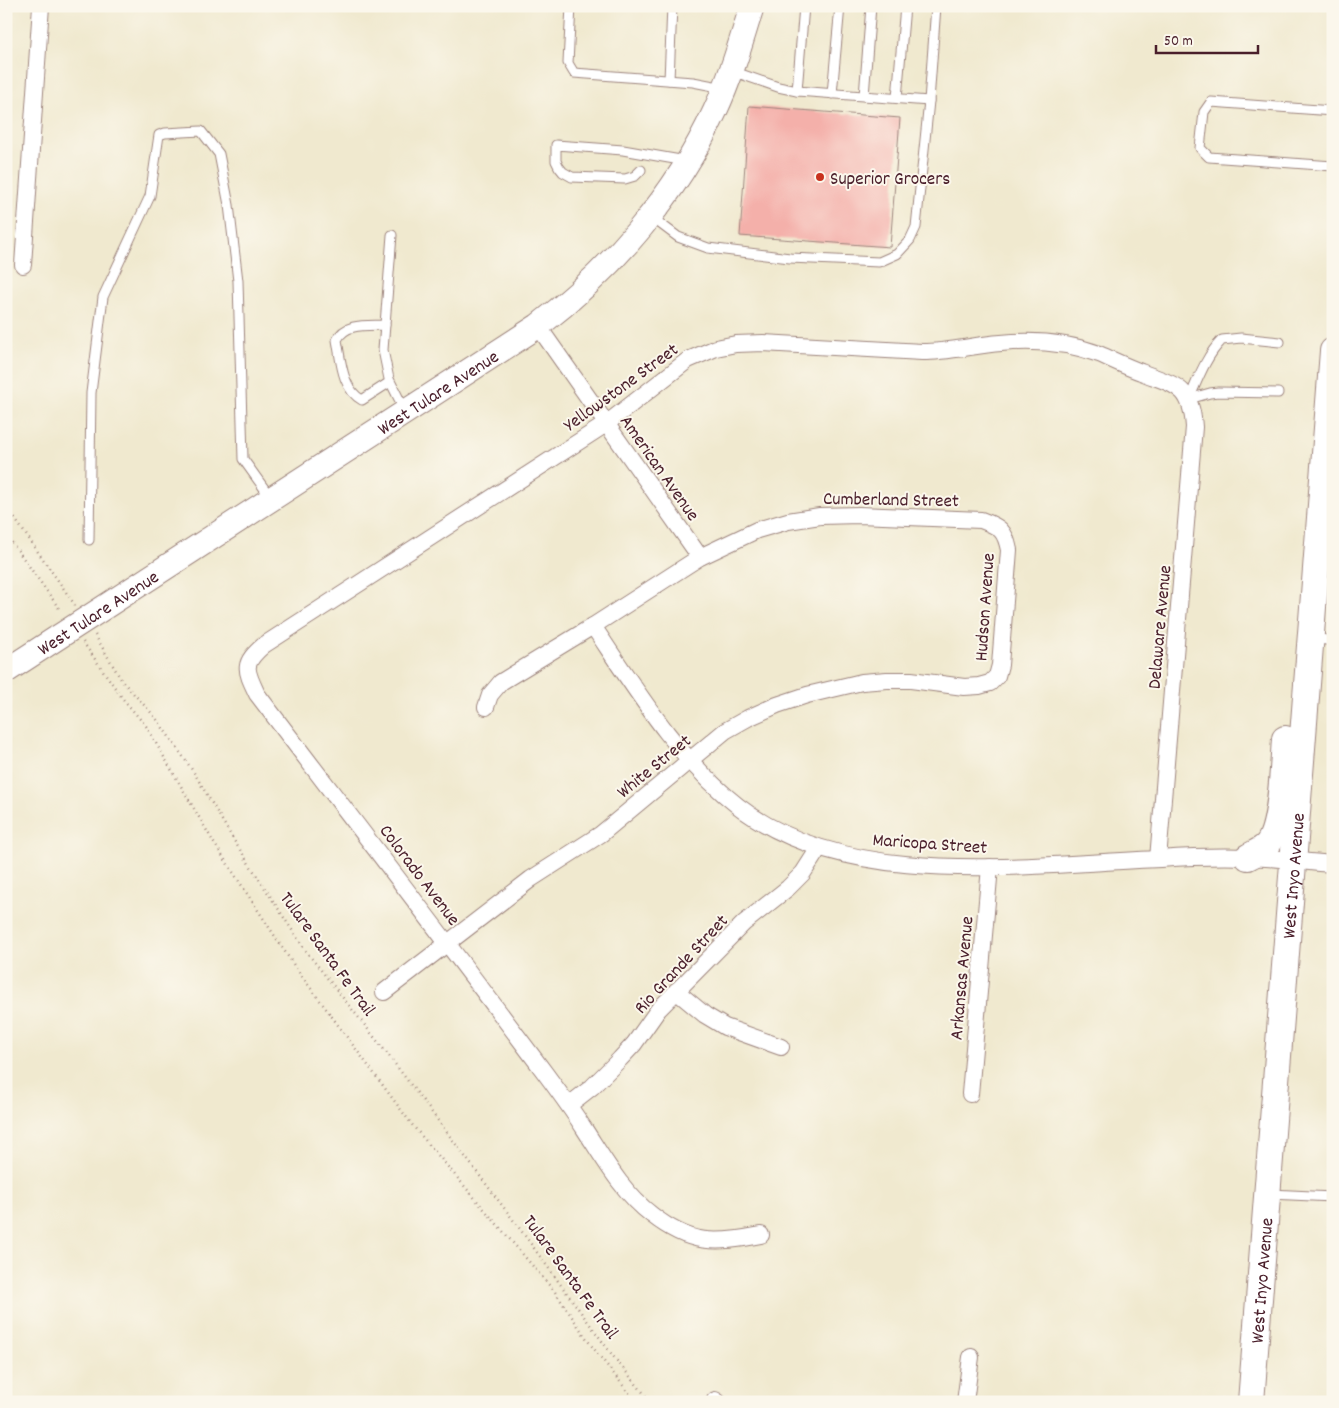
<svg xmlns="http://www.w3.org/2000/svg" width="1339" height="1408" font-family="Dekko,sans-serif">
<style>
.building{fill:#f4b0aa}
.lines{fill:none;stroke-linecap:round;stroke-linejoin:round}
.lane-casing{stroke:#9d847d;stroke-width:11}
.street-casing{stroke:#9d847d;stroke-width:18}
.secondary-casing{stroke:#9d847d;stroke-width:26}
.primary-casing{stroke:#9d847d;stroke-width:28}
.path{stroke:#9d847d;stroke-width:2.5;stroke-dasharray:1 4;stroke-linecap:butt}
.lane{stroke:#fff;stroke-width:9}
.street{stroke:#fff;stroke-width:16}
.secondary{stroke:#fff;stroke-width:24}
.primary{stroke:#fff;stroke-width:26}
.poi-dot{fill:#c8321e;stroke:#fbf7ec;stroke-width:2}
.labels{text-anchor:middle;stroke-width:4;stroke-linejoin:round;paint-order:stroke}
.poi-label{font-size:19px;fill:#4a1f2b;stroke:#fbf7ec;text-anchor:start}
.street-label{font-size:19px;fill:#4a1f2b;stroke:#fbf7ec}
</style>
<rect width="100%" height="100%" fill="#fbf7ec"/>
<filter id="ink" filterUnits="userSpaceOnUse"><feTurbulence type="fractalNoise" baseFrequency=".02" numOctaves="2"/><feDisplacementMap in="SourceGraphic" scale="10" xChannelSelector="R" yChannelSelector="G"/><feConvolveMatrix kernelMatrix="1 2 1 2 8 2 1 2 1" color-interpolation-filters="sRGB"/></filter>
<filter id="wash" filterUnits="userSpaceOnUse"><feTurbulence type="fractalNoise" baseFrequency=".0096" numOctaves="4" result="noise"/><feDisplacementMap in="SourceGraphic" scale="20" xChannelSelector="R" yChannelSelector="G"/><feGaussianBlur stdDeviation="1.12" result="paint"/><feColorMatrix in="noise" values="0 0 0 0 0 0 0 0 0 0 0 0 0 0 0 0 0 1.4 0 .05"/><feComposite in="paint" operator="in"/></filter>
<g filter="url(#wash)">
<rect width="100%" height="100%" fill="#f0e9cf"/>
<g id="blocks">
<path class="building" d="M 749,106 L 900,118 L 890,247 L 740,236 Z"/>
</g>
</g>
<g filter="url(#ink)">
<use href="#blocks" fill-opacity="0" stroke="#9d847d" stroke-width="1"/>
<g class="lines">
<g class="lane-casing">
<g id="lane">
<path d="M 571,6 L 568,63 L 574,73 L 693,82 L 724,88"/>
<path d="M 732,71 L 778,87 L 797,91 L 929,101 L 936,6"/>
<path d="M 669,80 L 672,6"/>
<path d="M 797,91 L 804,6"/>
<path d="M 832,94 L 840,6"/>
<path d="M 864,96 L 871,6"/>
<path d="M 897,98 L 905,6"/>
<path d="M 1333,111 L 1211,102 L 1204,112 L 1200,148 L 1209,157 L 1333,166"/>
<path d="M 641,170 L 635,176 L 625,179 L 572,177 L 563,172 L 559,167 L 556,161 L 556,145 L 623,150 L 686,161"/>
<path d="M 650,216 L 678,237 L 708,248 L 790,258 L 879,262 L 897,254 L 910,240 L 916,227 L 929,101"/>
<path d="M 392,235 L 383,350 L 389,379 L 405,411"/>
<path d="M 385,325 C 369,326 345,322 337,340 C 341,361 342,389 362,400 L 390,382"/>
<path d="M 1189,399 C 1198,379 1206,356 1222,340 L 1241,338 L 1280,342"/>
<path d="M 1189,399 L 1210,393 L 1218,392 L 1278,393"/>
<path d="M 89,540 L 91,393 L 103,297 L 150,196 L 159,135 L 165,133 L 201,131 L 219,154 L 229,205 L 238,281 L 243,459 L 271,498"/>
<path d="M 1313,638 L 1333,641"/>
<path d="M 1270,1194 L 1333,1197"/>
</g>
</g>
<g class="street-casing">
<g id="street">
<path d="M 23,265 L 41,6"/>
<path d="M 538,326 L 700,557"/>
<path d="M 593,626 C 636,690 677,758 738,806 C 848,892 1030,864 1160,859 C 1189,857 1219,856 1249,857 C 1277,858 1305,862 1333,864"/>
<path d="M 676,991 L 705,1015 L 725,1027 L 781,1047"/>
<path d="M 384,992 L 531,879 L 601,834 L 725,731 L 748,718 L 777,705 L 807,695 L 862,682 L 887,680 L 911,680 L 964,687 L 979,686 L 990,683 L 997,676 L 1000,665 L 1009,550 C 1005,530 1000,527 981,520 L 859,515 L 820,516 L 788,521 L 757,530 L 700,557 L 593,626 L 501,682 L 490,695 L 486,707"/>
<path d="M 970,1094 L 990,867"/>
<path d="M 569,1105 L 592,1087 L 620,1059 L 634,1044 L 658,1010 L 744,923 L 788,888 L 803,873 L 819,848"/>
<path d="M 761,1235 C 715,1244 690,1245 652,1215 C 623,1193 605,1161 585,1130 C 573,1111 559,1092 545,1073 C 450,946 353,820 257,694 C 245,669 242,664 264,645 L 606,424 L 688,360 L 716,348 L 736,344 L 763,343 L 922,352 C 949,352 974,345 1001,343 C 1033,340 1069,343 1099,354 C 1113,360 1127,367 1141,372 C 1176,386 1191,385 1194,427 L 1158,859"/>
<path d="M 715,1400 L 718,1402"/>
<path d="M 965,1402 L 971,1357"/>
</g>
</g>
<g class="secondary-casing">
<g id="secondary">
<path id="s1" d="M 6,671 L 538,326 C 612,269 676,196 715,111 C 731,77 741,42 752,6"/>
</g>
</g>
<g class="primary-casing">
<g id="primary">
<path d="M 1248,857 C 1255,853 1263,850 1268,844 C 1282,825 1283,764 1285,739"/>
<path id="s2" d="M 1251,1402 L 1333,351"/>
</g>
</g>
<g class="path">
<path d="M 6,506 L 75,605"/>
<path d="M 6,534 L 61,611"/>
<path d="M 95,635 L 122,681 L 156,718 L 193,771 L 233,839 L 305,950 L 386,1052 L 517,1225 L 613,1356 L 651,1402"/>
<path d="M 83,642 L 123,699 L 146,726 L 214,843 L 295,967 L 413,1126 L 555,1292 L 591,1345 L 636,1402"/>
</g>
<use href="#lane" class="lane"/>
<use href="#street" class="street"/>
<use href="#secondary" class="secondary"/>
<use href="#primary" class="primary"/>
</g>
</g>
<circle class="poi-dot" cx="820" cy="177" r="5"/>
<g class="labels">
<g class="poi-label">
<text x="830" y="184">Superior Grocers</text>
</g>
<g class="street-label">
<text transform="translate(620 386) rotate(-36)" y="7">Yellowstone Street</text>
<text dy="7" stroke="none"><textPath href="#s1" startOffset="514">West Tulare Avenue</textPath></text>
<text transform="translate(661 467) rotate(55)" y="7">American Avenue</text>
<text transform="translate(891 498) rotate(1)" y="7">Cumberland Street</text>
<text transform="translate(983 607) rotate(-86)" y="7">Hudson Avenue</text>
<text dy="7" stroke="none"><textPath href="#s1" startOffset="109">West Tulare Avenue</textPath></text>
<text transform="translate(1158 627) rotate(-85)" y="7">Delaware Avenue</text>
<text transform="translate(653 765) rotate(-39)" y="7">White Street</text>
<text transform="translate(930 842) rotate(4)" y="7">Maricopa Street</text>
<text transform="translate(421 874) rotate(53)" y="7">Colorado Avenue</text>
<text dy="7" stroke="none"><textPath href="#s2" startOffset="528">West Inyo Avenue</textPath></text>
<text transform="translate(329 953) rotate(54)" y="7">Tulare Santa Fe Trail</text>
<text transform="translate(680 963) rotate(-47)" y="7">Rio Grande Street</text>
<text transform="translate(960 978) rotate(-85)" y="7">Arkansas Avenue</text>
<text transform="translate(572 1276) rotate(54)" y="7">Tulare Santa Fe Trail</text>
<text dy="7" stroke="none"><textPath href="#s2" startOffset="122">West Inyo Avenue</textPath></text>
</g>
</g>
<rect width="1339" height="1408" fill="none" stroke="#fbf7ec" stroke-width="25"/>
<path d="M1156 45v8h102v-8" fill="none" stroke="#4a1f2b" stroke-width="2.5"/>
<text x="1164" y="45" font-size="15" fill="#4a1f2b" stroke="#fbf7ec" stroke-width="4" paint-order="stroke">50 m</text>
</svg>
